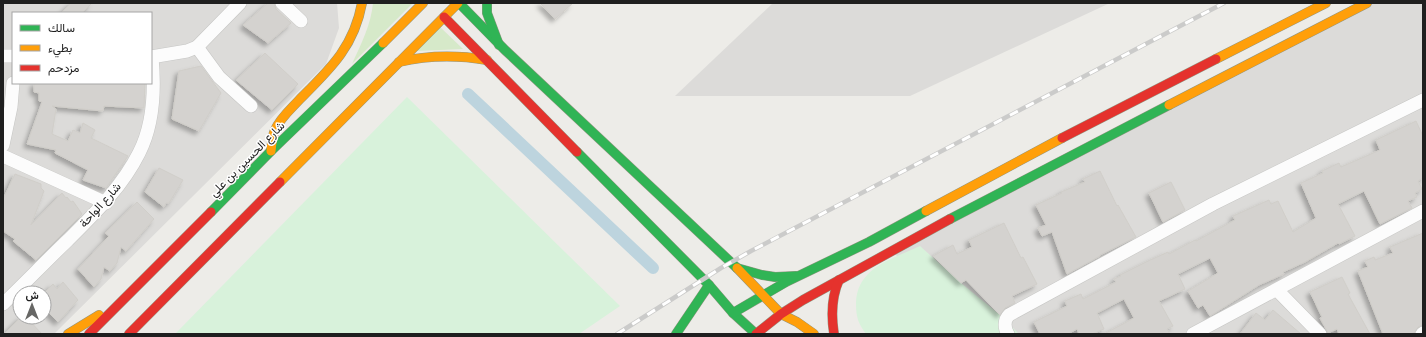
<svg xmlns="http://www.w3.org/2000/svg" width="1426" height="337" font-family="Overpass,Vazirmatn,sans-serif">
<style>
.residential{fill:#dcdbd9;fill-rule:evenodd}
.grass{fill:#d6e9c9}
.park{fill:#d8f2db}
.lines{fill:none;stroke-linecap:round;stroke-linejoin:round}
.canal{stroke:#bdd4de;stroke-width:12}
.building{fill:#d4d2cf;stroke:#d0cec9;filter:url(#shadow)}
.street-casing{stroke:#c6c6c4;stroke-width:14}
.fast-casing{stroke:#929681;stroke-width:10}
.slow-casing{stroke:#929681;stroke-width:10}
.jam-casing{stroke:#929681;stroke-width:10}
.street{stroke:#fcfcfc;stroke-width:13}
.fast{stroke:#30b455;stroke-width:9}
.slow{stroke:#ff9f0a;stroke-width:9}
.jam{stroke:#e5322d;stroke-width:9}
.rail-casing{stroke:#cbcbca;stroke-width:4.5}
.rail{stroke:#fff;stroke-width:3;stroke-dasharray:9;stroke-linecap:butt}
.labels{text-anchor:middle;stroke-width:3;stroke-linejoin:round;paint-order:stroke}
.street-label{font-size:12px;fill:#1f1f1f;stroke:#fff}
</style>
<defs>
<filter id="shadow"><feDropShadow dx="-3.5" dy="3.5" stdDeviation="2" flood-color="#0004"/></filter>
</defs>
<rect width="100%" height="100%" fill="#edece8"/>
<g class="residential">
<path d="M 3,3 L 337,3 L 339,28 L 326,64 L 54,334 L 3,334 ZM 13,13 L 151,13 L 151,83 L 13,83 ZM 20,293 L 44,293 L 44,317 L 20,317 Z"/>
<path d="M 773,3 L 1110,3 L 910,96 L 675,96 Z"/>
<path d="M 1364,3 L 1423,3 L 1423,334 L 975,334 L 890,249 Z"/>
</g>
<g class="grass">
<path d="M 373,3 L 413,3 L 352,64 C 361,44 371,25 373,3 Z"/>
<path d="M 439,26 L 463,49 L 416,51 Z"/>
</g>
<g class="park">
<path d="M 407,97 L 620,306 L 579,334 L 175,334 Z"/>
<path d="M 920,246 L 961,283 L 1000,315 L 1019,334 L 866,334 C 858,323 856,317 856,303 C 857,267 893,259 920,246 Z"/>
</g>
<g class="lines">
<path class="canal" d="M 468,94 L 653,268"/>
</g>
<g class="building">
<path d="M 71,3 L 92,3 L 82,13 L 61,13 Z"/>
<path d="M 268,3 L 274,3 L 276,9 L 291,23 L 268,43 L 243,25 Z"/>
<path d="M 540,3 L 573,3 L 555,19 Z"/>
<path d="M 265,53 L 298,84 L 272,110 L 236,80 Z"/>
<path d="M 201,66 L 221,93 L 199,131 L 172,119 L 179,71 Z"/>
<path d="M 34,83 L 145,83 L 144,108 L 104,106 L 103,111 L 52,106 L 56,109 L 52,134 L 68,141 L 73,130 L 80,133 L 83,123 L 95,130 L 91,138 L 128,156 L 106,188 L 83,180 L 88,170 L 55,153 L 56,150 L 27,144 L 42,102 L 39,101 L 39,93 L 34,92 Z"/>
<path d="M 1416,121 L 1423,136 L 1423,178 L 1418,181 L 1422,189 L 1415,193 L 1417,197 L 1408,201 L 1412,208 L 1380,224 L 1364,191 L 1338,204 L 1355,236 L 1339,244 L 1338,243 L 1305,262 L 1283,272 L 1284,274 L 1259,285 L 1210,316 L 1203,305 L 1198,308 L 1188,291 L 1218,273 L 1210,258 L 1178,274 L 1185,289 L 1159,301 L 1173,326 L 1167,329 L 1170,334 L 1104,334 L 1134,318 L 1124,299 L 1097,313 L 1104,329 L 1092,334 L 1079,334 L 1077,329 L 1068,334 L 1040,334 L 1034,322 L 1067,306 L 1065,301 L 1081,294 L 1083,299 L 1116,282 L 1114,279 L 1121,276 L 1120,275 L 1148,261 L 1168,252 L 1169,254 L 1195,240 L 1196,241 L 1235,220 L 1233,216 L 1269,200 L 1271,204 L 1278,201 L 1293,232 L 1316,218 L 1301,183 L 1323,173 L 1322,171 L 1339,163 L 1341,167 L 1380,150 L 1376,140 Z"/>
<path d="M 159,168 L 183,180 L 169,203 L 166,203 L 164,207 L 145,192 Z"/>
<path d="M 1100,171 L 1117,206 L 1118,205 L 1136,237 L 1100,255 L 1100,256 L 1067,274 L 1052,232 L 1042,236 L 1038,228 L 1046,225 L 1036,205 L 1062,193 L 1061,192 L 1085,182 L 1083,179 Z"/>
<path d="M 15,174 L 41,184 L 41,188 L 44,191 L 31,225 L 62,193 L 66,198 L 67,197 L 71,202 L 73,201 L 82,214 L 36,260 L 13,241 L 15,239 L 3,231 L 3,199 Z"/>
<path d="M 1171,182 L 1185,210 L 1163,222 L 1149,193 Z"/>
<path d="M 137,202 L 154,219 L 126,251 L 121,247 L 117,263 L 110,271 L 104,267 L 101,279 L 94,287 L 78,269 L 109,236 L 105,233 Z"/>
<path d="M 1004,223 L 1021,258 L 1023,257 L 1037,284 L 1012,296 L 1015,303 L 1005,308 L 1000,315 L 966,280 L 961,283 L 933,256 L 953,245 L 957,254 L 972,247 L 969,240 Z"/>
<path d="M 1423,233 L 1423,325 L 1418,327 L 1414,333 L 1412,334 L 1383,334 L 1358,271 L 1368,267 L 1365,261 L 1374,257 L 1375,260 L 1393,253 L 1390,247 Z"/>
<path d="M 1342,277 L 1350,293 L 1348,294 L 1370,334 L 1339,334 L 1337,329 L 1328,333 L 1320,318 L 1322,317 L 1310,292 Z"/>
<path d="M 63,282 L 78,300 L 58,322 L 44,308 L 44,301 L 47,297 L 44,293 L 53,284 L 57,289 Z"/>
<path d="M 1273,310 L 1301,334 L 1240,334 L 1256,313 L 1265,320 Z"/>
<path d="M 21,317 L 26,317 L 42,334 L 4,334 Z"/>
</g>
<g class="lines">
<g class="street-casing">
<g id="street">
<path d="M 282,3 L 301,21"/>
<path d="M 197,47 L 219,77 L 251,106"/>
<path d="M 3,56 L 13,56"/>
<path d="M 151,57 L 187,51 L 197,47 L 240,3"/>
<path d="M 3,145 L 11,107 L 13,83"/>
<path d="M 3,156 L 106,203"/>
<path d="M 1277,290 L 1320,334"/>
<path d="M 3,304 C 25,283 46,261 68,240 C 95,213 122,187 139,153 C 154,124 155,89 152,57"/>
<path d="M 1008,334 C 1004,328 1004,320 1009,315 L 1213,204 L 1423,100"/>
<path d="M 1193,334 L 1423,211"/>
<path d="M 1422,334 L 1423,333"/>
</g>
</g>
<g class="fast-casing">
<g id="fast">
<path d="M 459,3 L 505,50 L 737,268"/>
<path d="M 487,3 L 487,13 L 499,45"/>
<path d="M 577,152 L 709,285 L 733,313 L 756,334"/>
<path d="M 211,212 L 271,151 L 383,43"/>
<path d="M 950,219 L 1169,105"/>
<path d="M 737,268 L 762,275 L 775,277 L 796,276"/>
<path d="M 733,313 L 786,282 L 869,242 L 926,211"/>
<path d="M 676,334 L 709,285"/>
</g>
</g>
<g class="slow-casing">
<g id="slow">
<path d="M 383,43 L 423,3"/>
<path d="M 1216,59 L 1326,3"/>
<path d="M 399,62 C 429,55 457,55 487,60"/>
<path d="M 1169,105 L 1367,3"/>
<path d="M 271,151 C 272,144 272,136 275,130 C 280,118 291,109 300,99 C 330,69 354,47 362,3"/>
<path d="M 280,182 L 458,3"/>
<path d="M 926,211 L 1062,138"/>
<path d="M 737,268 L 781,314 L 797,322 L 814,334"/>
<path d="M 68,334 L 99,315"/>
</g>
</g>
<g class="jam-casing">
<g id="jam">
<path d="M 444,17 L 577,152"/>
<path d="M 1062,138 L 1216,59"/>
<path d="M 89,334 L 211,212"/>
<path d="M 129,334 L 280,182"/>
<path d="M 756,334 L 781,314 L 803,300 L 950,219"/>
<path d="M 834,334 C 831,315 831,298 839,280"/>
</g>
</g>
<use href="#street" class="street"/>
<use href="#fast" class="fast"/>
<use href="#slow" class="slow"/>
<use href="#jam" class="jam"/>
<g class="rail-casing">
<path id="rail" d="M 617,334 L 721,268 L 751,251 L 1224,3"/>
</g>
<use href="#rail" class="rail"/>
</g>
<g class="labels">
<g class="street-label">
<text transform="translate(247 159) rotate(-45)" y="4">شارع الحسين بن علي</text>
<text transform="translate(100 205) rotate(-48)" y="4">شارع الواحة</text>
</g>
</g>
<rect width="1426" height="337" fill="none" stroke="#1f1f1f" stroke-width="8"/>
<rect x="12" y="12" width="140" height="72" fill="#ffffff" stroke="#a5a5a5"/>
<rect x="20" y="25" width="20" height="6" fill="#30b455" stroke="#a5a5a5"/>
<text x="48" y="32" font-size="12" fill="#1f1f1f">سالك</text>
<rect x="20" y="45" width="20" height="6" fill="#ff9f0a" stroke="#a5a5a5"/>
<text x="48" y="52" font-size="12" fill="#1f1f1f">بطيء</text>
<rect x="20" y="65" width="20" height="6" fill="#e5322d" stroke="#a5a5a5"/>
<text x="48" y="72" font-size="12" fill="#1f1f1f">مزدحم</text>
<g transform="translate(32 305)"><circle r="19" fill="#ffffff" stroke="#a5a5a5"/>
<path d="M0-3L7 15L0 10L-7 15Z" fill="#676765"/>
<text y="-6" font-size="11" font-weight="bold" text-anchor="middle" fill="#1f1f1f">ش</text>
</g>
</svg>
